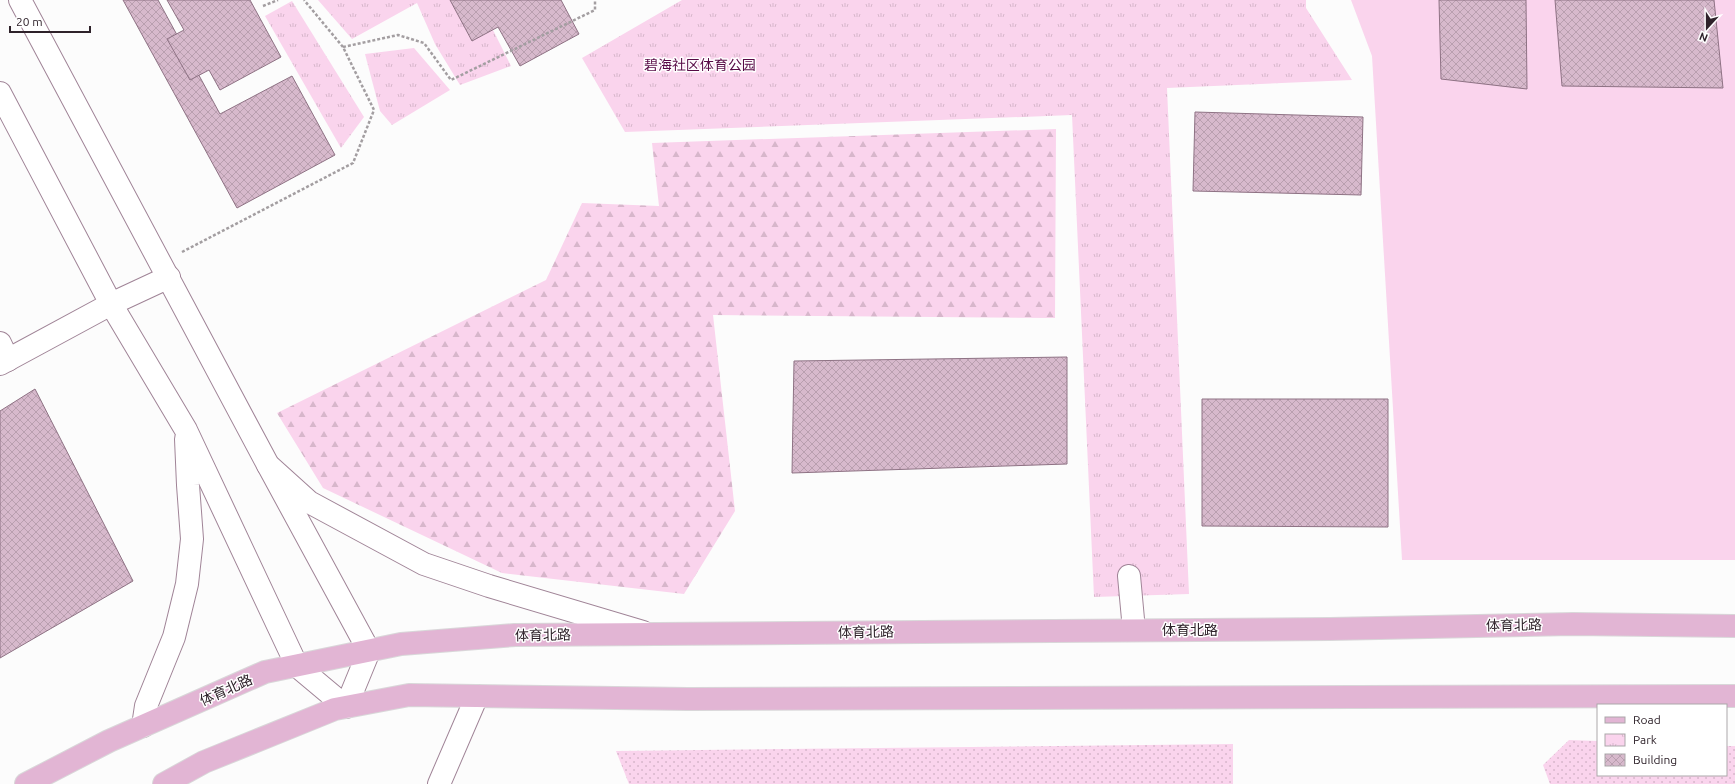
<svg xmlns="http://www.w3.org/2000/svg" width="1735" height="784" font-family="Ubuntu,'Noto Sans SC',sans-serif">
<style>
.grass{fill:url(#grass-dots)}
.forest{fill:url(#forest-firs)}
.park{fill:url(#park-tufts)}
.garden{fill:#fad4ed}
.building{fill:url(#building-cross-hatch);stroke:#8e7284}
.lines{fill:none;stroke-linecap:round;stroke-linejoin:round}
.minor-casing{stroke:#a08497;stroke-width:24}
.major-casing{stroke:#d9d7d9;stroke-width:24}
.path{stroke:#a39ea1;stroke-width:2.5;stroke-dasharray:3 2;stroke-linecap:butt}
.minor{stroke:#fff;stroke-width:22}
.major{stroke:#e2b5d4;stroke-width:22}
.labels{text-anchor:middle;stroke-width:3;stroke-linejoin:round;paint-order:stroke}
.park-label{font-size:14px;fill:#570a46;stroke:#fff}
.street-label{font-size:14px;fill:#2e222a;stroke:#fff}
</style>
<defs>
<pattern id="grass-dots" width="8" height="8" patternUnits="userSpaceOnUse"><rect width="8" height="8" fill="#fad4ed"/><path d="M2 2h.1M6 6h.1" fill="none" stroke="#d7b6cb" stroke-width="1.8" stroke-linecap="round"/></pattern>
<pattern id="forest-firs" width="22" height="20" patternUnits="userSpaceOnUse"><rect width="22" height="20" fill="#fad4ed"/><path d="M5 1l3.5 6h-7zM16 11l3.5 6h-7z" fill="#d7b6cb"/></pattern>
<pattern id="park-tufts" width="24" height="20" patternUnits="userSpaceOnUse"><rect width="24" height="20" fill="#fad4ed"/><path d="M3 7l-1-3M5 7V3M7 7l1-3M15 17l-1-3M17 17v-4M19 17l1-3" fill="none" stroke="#d7b6cb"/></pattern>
<pattern id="building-cross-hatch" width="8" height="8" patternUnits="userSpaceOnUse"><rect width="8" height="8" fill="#d7b9cc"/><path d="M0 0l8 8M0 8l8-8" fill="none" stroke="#b99faf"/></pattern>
</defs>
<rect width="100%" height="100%" fill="#fcfcfc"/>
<g class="grass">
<path d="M 1569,740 L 1598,741 L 1598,775 L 1726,775 L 1726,746 L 1735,746 L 1735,784 L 1550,784 L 1543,765 Z"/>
<path d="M 1233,744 L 1233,784 L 629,784 L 616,751 Z"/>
</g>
<path class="forest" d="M 1056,129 L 1055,318 L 713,315 L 735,511 L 684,594 L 502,573 L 323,488 L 277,413 L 546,280 L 582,203 L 659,206 L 652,143 Z"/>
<g class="park">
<path d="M 318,0 L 478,0 L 511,66 L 460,85 L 435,44 L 417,3 L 352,39 Z"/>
<path d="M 682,0 L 1306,0 L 1306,8 L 1352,80 L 1167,88 L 1189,594 L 1094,597 L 1072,115 L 625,132 L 582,58 Z"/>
<path d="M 292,1 L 364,117 L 341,148 L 265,16 Z"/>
<path d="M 414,48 L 450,90 L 392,125 L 380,111 L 365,54 Z"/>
</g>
<path class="garden" d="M 1351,0 L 1735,0 L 1735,560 L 1402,560 L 1372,56 Z"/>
<g class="building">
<path d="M 123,0 L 158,0 L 220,114 L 292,76 L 335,155 L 237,208 Z"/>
<path d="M 167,0 L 250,0 L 281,57 L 220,90 L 209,70 L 190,80 L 167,39 L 184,30 Z"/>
<path d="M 450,0 L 561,0 L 579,34 L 520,66 L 498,27 L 472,41 Z"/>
<path d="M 1439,0 L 1526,0 L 1527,89 L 1441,79 Z"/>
<path d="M 1555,0 L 1714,0 L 1723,88 L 1562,86 Z"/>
<path d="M 1195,112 L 1363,117 L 1361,195 L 1193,191 Z"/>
<path d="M 1067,357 L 1067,464 L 792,473 L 794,361 Z"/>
<path d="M 35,389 L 133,581 L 0,658 L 0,411 Z"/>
<path d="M 1202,399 L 1388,399 L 1388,527 L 1202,526 Z"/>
</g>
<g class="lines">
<g class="minor-casing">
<g id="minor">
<path d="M 20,0 L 268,465 L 309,502 L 424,564 L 489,586 L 643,632"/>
<path d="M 0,93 L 111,304 L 186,430 L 297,666 L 346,707 L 369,651 L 268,465"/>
<path d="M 0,343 L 8,360"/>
<path d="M 0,364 L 111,304 L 169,277"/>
<path d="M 1129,576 L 1134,630"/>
<path d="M 143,726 L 146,706 L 174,637 L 187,584 L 192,539 L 188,485 L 186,439"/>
<path d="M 439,784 L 477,696"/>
</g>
</g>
<g class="major-casing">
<g id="major">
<path d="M 26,784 L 109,741 L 265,672 L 401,644 L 515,635 L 1330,629 L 1573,624 L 1735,626"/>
<path d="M 164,784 L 204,762 L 335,709 L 409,695 L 688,699 L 1735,696"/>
</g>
</g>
<g class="path">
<path d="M 263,6 L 278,0"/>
<path d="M 343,47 L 398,35 L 424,43 L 451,80 L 595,10 L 595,0"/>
<path d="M 182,252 L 353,163 L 374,110 L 343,47 L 304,0"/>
</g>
<use href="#minor" class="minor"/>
<use href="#major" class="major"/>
</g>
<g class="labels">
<g class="park-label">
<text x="700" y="70">碧海社区体育公园</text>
</g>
<g class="street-label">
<text transform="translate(1514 625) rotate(-1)" y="5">体育北路</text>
<text x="1190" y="635">体育北路</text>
<text transform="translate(866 632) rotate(-1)" y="5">体育北路</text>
<text transform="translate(543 635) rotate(-1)" y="5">体育北路</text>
<text transform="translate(226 690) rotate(-24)" y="5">体育北路</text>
</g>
</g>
<rect x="1597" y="704" width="130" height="72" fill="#ffffff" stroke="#aba7aa"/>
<rect x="1605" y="717" width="20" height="6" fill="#e2b5d4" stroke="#aba7aa"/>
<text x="1633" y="724" font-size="12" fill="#2e222a">Road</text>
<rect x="1605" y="734" width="20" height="12" fill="url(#park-tufts)" stroke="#aba7aa"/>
<text x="1633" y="744" font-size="12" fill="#2e222a">Park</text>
<rect x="1605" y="754" width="20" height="12" fill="url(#building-cross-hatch)" stroke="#aba7aa"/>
<text x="1633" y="764" font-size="12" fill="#2e222a">Building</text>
<g transform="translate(1707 28) rotate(201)" stroke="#ffffff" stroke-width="3" paint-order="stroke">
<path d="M0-3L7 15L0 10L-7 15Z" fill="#2e222a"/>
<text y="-6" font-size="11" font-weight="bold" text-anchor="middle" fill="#2e222a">N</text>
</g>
<path d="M10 26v6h80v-6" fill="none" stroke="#2e222a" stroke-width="2"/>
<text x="16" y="26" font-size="12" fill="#2e222a" stroke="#ffffff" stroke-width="3" paint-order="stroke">20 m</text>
</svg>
